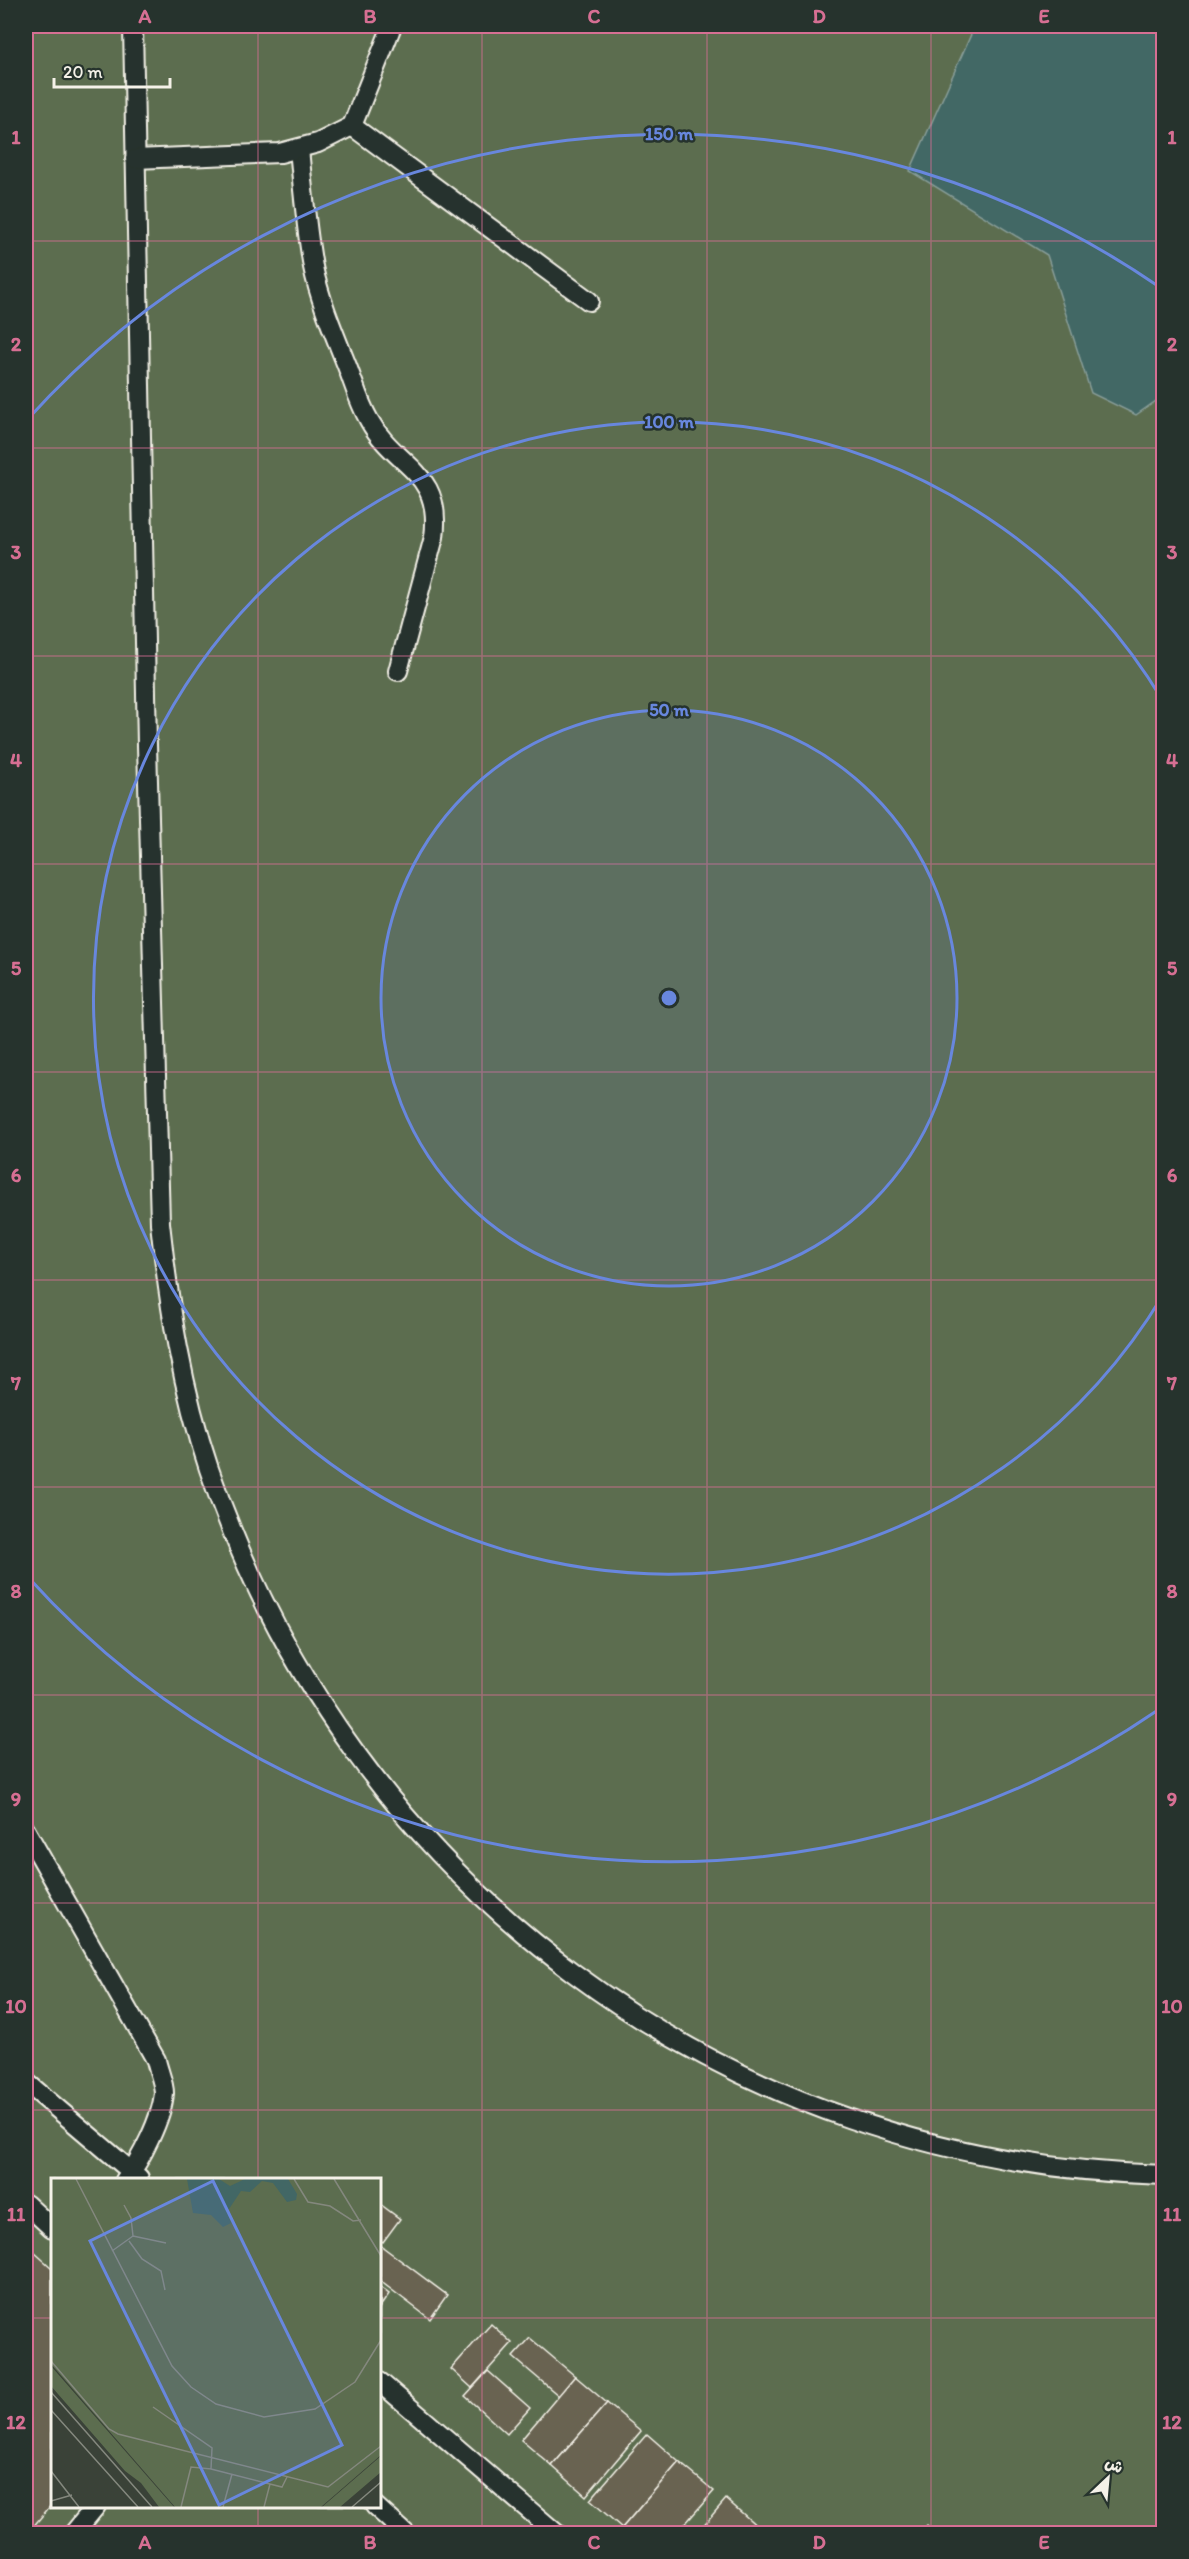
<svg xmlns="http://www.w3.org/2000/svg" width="1189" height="2559" font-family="Itim,'Playpen Sans Arabic',sans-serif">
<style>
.green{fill:#5c6d4f;stroke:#a8af9c;stroke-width:1.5;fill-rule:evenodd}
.water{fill:#426765;stroke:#899e99;stroke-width:1.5}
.building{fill:#696451;stroke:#f4f1e8;stroke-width:1.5}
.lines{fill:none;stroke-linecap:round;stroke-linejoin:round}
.service-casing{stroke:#f4f1e8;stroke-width:22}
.service{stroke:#26332d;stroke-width:18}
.grid{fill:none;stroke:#d66f93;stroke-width:1.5;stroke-opacity:0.55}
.ring{fill:none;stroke:#6887de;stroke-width:3}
.inset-road{fill:none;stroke:#84887e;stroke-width:1.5}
.view{fill:#6887de;fill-opacity:0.15;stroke:#6887de;stroke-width:3}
.inset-edge{fill:none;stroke:#f4f1e8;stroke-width:3}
.centre{fill:#6887de;stroke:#26332d;stroke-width:3}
.ring-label{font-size:18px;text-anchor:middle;font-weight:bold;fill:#6887de;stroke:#26332d;stroke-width:5;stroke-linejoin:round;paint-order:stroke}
.neatline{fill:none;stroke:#d66f93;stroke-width:2}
.grid-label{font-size:20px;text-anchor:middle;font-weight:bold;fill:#d66f93}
</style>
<rect width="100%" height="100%" fill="#3a4238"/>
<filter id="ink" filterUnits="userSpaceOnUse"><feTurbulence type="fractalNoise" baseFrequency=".0167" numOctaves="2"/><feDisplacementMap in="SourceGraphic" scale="12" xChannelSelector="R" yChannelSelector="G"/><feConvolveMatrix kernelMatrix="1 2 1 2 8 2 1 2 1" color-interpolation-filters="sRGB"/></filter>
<g filter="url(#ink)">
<path class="green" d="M 26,26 L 1163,26 L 1163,2533 L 26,2534 ZM 52,2180 L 380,2180 L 380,2506 L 52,2506 Z"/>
<path class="water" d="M 971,26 L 1163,26 L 1163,396 L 1136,415 L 1091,393 L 1047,255 L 910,171 L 973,30 Z"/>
<g class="building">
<path d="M 380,2204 L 400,2219 L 383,2242 L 380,2240 Z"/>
<path d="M 26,2245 L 52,2268 L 52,2504 L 27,2534 L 26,2534 Z"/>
<path d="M 380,2245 L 447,2295 L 430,2319 L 380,2281 Z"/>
<path d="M 380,2287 L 389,2294 L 380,2307 Z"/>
<path d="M 491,2324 L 512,2343 L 472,2388 L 451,2369 Z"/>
<path d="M 530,2338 L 575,2376 L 559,2396 L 513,2357 Z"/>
<path d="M 488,2371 L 530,2408 L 507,2434 L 465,2396 Z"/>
<path d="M 575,2376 L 607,2403 L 552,2466 L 521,2440 Z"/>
<path d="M 607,2403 L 641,2431 L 586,2496 L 552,2466 Z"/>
<path d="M 647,2434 L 679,2462 L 622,2528 L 590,2500 Z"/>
<path d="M 679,2462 L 714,2491 L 676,2534 L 629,2534 L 622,2528 Z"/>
<path d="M 726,2499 L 766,2534 L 696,2534 Z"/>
<path d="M 927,2525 L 937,2534 L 919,2534 Z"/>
</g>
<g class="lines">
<g class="service-casing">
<g id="service">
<path d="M 133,26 L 147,745 L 160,1223 C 169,1306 182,1389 209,1469 C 349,1884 725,2164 1164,2175"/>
<path d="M 352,126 L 589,301"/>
<path d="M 299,149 C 303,188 306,228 313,267 C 320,301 334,333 347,366 C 354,384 359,403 369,420 C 395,468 443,470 434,537 L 398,671"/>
<path d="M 135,159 L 280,153 L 318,143 L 352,126 L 392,26"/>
<path d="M 26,1831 L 156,2060 C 158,2070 164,2083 164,2093 C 162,2118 141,2160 125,2180"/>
<path d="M 26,2082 L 139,2178"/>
<path d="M 26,2204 L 52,2228"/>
<path d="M 380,2382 L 557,2534"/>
<path d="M 375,2506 L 406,2534"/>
<path d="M 73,2534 L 96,2506"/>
</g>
</g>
<use href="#service" class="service"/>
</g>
</g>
<path class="grid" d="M 258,26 L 258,2180M 482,26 L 482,2534M 707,26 L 707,2534M 931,26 L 931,2534M 26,241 L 1164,241M 26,448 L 1164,448M 26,656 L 1164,656M 26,864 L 1164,864M 26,1072 L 1164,1072M 26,1280 L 1164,1280M 26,1487 L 1164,1487M 26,1695 L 1164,1695M 26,1903 L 1164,1903M 26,2110 L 1164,2110M 26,2318 L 52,2318M 380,2318 L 1164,2318M 258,2506 L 258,2534"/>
<circle cx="669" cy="998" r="288" fill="#6887de" fill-opacity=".12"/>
<g class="ring">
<circle cx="669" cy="998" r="288"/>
<path d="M1163 1295A576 576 0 1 1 1163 701"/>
<path d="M1158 1710A864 864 0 0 1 27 1576M27 420A864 864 0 0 1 1158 286"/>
</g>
<g transform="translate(51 2178)">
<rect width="330" height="330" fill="#3a4238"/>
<path d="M 0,1 L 330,1 L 330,277 L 270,329 L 124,329 L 0,186 ZM 0,188 L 123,329 L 108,329 L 90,305 L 74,293 L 0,208 ZM 330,278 L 330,294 L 289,329 L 271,329 Z" fill="#5c6d4f"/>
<path d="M 136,1 L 168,1 L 179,8 L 194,1 L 237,1 L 246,16 L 245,22 L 236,24 L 222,5 L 211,3 L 199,14 L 190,13 L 176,34 L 180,45 L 172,49 L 160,37 L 142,35 Z" fill="#426765"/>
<path class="inset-road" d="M 25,1 L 121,188 L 140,209 L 165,226 L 213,239 L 264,231 L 304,204 L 330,162M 243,1 L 257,24 L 279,28 L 302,43 L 310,42M 283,1 L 330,78M 82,58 L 115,65M 78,63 L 91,81 L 110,93 L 114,112M 61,73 L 82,58 L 80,40 L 73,27M 0,183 L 58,251 L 67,256 L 277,309 L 330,268M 0,214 L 101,329M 102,229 L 161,270 L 160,291 L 140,289 L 130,329M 0,232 L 87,329M 160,291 L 231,309 L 236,299M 0,293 L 28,329M 0,323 L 21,317M 172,329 L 181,296M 213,329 L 219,306M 301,329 L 330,304"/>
<path class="view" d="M 162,3 L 291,267 L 168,327 L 39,63 Z"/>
<rect width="330" height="330" class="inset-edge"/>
</g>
<circle cx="669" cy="998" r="9" class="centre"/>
<g class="ring-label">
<text x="669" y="140">150 m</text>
<text x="669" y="428">100 m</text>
<text x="669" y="716">50 m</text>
</g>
<rect width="1189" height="2559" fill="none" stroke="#26332d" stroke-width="66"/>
<g transform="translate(1108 2478) rotate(26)" stroke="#26332d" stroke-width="4.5" paint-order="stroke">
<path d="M0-4.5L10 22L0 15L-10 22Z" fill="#f4f1e8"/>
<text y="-9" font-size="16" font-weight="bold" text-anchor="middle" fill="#f4f1e8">ش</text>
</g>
<path d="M54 78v9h116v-9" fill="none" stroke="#f4f1e8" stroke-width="3"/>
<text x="63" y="78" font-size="18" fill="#f4f1e8" stroke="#26332d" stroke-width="4.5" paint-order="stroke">20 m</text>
<rect x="33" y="33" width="1123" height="2493" class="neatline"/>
<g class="grid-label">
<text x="145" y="23">A</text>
<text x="370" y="23">B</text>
<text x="594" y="23">C</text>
<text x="819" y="23">D</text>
<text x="1044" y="23">E</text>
<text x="16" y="144">1</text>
<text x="1172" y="144">1</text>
<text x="16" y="351">2</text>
<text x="1172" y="351">2</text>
<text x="16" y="559">3</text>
<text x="1172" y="559">3</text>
<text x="16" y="767">4</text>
<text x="1172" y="767">4</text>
<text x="16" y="975">5</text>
<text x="1172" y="975">5</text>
<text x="16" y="1182">6</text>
<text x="1172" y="1182">6</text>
<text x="16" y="1390">7</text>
<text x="1172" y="1390">7</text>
<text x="16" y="1598">8</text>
<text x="1172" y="1598">8</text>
<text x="16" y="1806">9</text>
<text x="1172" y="1806">9</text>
<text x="16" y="2013">10</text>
<text x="1172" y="2013">10</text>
<text x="16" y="2221">11</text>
<text x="1172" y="2221">11</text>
<text x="16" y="2429">12</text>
<text x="1172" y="2429">12</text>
<text x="145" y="2549">A</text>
<text x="370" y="2549">B</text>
<text x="594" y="2549">C</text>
<text x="819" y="2549">D</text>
<text x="1044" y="2549">E</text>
</g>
</svg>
